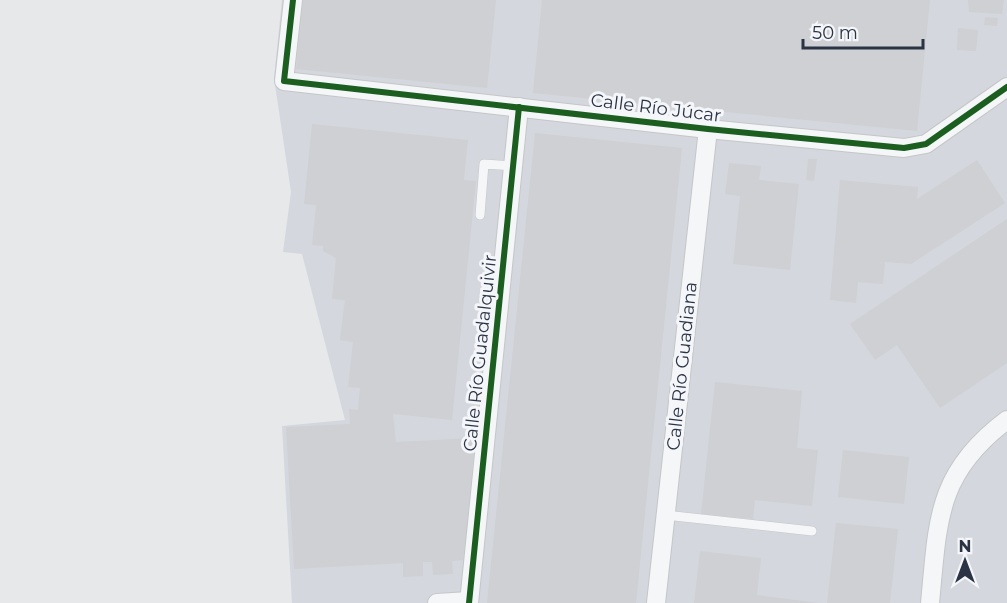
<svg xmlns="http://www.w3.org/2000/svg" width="1007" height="603" font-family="Montserrat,sans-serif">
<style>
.built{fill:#d4d7dd}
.building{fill:#ced0d3}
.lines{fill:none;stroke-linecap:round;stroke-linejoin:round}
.service-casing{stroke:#c4c6c8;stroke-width:10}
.minor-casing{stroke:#c4c6c8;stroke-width:20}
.service{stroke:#f5f6f7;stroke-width:9}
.minor{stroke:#f5f6f7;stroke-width:18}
.cycleway-casing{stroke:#f4f6f9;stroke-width:10}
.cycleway{stroke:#1b5e20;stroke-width:6}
.labels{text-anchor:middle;stroke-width:6;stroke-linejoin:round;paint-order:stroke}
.street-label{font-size:18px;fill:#2b3445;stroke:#f4f6f9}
</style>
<rect width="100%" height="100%" fill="#e6e8ea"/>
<path class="built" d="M 282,0 L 1007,0 L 1007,603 L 292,603 L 282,426 L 345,420 L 302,254 L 283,252 L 291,192 L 274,78 Z"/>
<g class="building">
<path d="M 303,0 L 496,0 L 487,88 L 296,69 Z"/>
<path d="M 542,0 L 930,0 L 917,131 L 533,93 Z"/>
<path d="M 968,0 L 1004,0 L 1002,14 L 969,12 Z"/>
<path d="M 985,17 L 998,18 L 997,26 L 984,25 Z"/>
<path d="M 958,28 L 978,30 L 976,51 L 957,50 Z"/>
<path d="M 312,124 L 468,140 L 464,180 L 476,181 L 452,420 L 393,414 L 396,442 L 475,438 L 467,526 L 469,543 L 465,543 L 463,560 L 452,561 L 453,574 L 433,575 L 432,562 L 423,562 L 423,576 L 403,577 L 403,563 L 294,569 L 286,427 L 350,424 L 349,409 L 358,410 L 360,388 L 348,387 L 353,342 L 340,340 L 345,300 L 332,299 L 336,258 L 323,251 L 323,246 L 312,245 L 316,205 L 304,204 Z"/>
<path d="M 535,133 L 682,148 L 636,603 L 487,603 Z"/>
<path d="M 808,159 L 817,159 L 814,181 L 806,180 Z"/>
<path d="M 977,160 L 1005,203 L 911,264 L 885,262 L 883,284 L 858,282 L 856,303 L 830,300 L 840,180 L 918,187 L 917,199 Z"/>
<path d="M 729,163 L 761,166 L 759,180 L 799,184 L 790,270 L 733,264 L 740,196 L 725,194 Z"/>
<path d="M 1007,219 L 1007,363 L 940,408 L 897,345 L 875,360 L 850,324 Z"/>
<path d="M 715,382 L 802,391 L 797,448 L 818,450 L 812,506 L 755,500 L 753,519 L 701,514 Z"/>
<path d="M 843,450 L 909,457 L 904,504 L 838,497 Z"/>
<path d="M 836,523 L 898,529 L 890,603 L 827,603 Z"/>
<path d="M 700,551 L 761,558 L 757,595 L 819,603 L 694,603 Z"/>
</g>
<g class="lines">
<g class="service-casing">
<g id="service">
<path d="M 480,215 L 484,164 L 514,166"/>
<path d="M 665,515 L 812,531"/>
</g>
</g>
<g class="minor-casing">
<g id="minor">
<path d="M 293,0 L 284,81 L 708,129 L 904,148 L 926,144 L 1007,87"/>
<path d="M 437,603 L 469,601"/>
<path d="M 469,603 L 519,107"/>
<path d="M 656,603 L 708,129"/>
<path d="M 930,603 C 938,521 936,473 1007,420"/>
</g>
</g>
<use href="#service" class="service"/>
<use href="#minor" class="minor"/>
<g class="cycleway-casing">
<g id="cycleway">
<path d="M 293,0 L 284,81 L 708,129 L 904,148 L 926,144 L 1007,87"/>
<path d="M 469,603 L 519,107"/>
</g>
</g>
<use href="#cycleway" class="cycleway"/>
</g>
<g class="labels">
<g class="street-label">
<text transform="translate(656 108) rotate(7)" y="6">Calle Río Júcar</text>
<text transform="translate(480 353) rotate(-84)" y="6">Calle Río Guadalquivir</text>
<text transform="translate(682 366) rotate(-84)" y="6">Calle Río Guadiana</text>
</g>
</g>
<g transform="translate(965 561)" stroke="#f4f6f9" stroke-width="4.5" paint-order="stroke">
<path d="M0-4.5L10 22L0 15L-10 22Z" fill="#2b3445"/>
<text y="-9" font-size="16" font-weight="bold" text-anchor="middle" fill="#2b3445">N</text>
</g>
<path d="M803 39v9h120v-9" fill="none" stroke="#2b3445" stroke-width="3"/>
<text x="812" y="39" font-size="18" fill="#2b3445" stroke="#f4f6f9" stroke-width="4.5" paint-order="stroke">50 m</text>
</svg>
